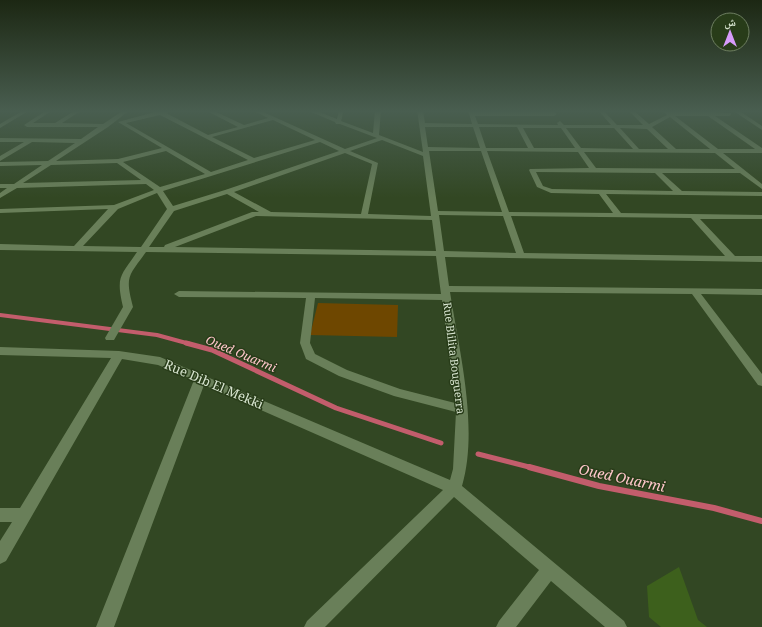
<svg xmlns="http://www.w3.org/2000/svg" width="762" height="627" font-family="'Noto Serif','Noto Naskh Arabic',serif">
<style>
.green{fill:#6e4700}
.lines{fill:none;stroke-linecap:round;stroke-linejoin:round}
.stream-far2{stroke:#c35d6c;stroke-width:4}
.stream-far1{stroke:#c35d6c;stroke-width:5}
.stream{stroke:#c35d6c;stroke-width:6}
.building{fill:#3d601c}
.minor{fill:#697f59;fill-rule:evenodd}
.labels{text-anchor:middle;stroke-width:3;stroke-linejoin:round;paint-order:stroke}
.street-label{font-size:11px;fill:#d6e3ce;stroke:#283c19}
.water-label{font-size:12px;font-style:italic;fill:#ffc7cb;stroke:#283c19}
.near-street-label{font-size:13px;fill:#d6e3ce;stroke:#283c19}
.near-water-label{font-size:14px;font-style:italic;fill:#ffc7cb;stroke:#283c19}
</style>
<rect width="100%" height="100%" fill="#324723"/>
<path class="green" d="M 318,303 L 398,305 L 397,337 L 310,335 Z"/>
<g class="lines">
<path class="stream-far2" d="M 0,315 L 157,335 L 190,344"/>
<g class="stream-far1">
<path d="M 186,343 L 212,350 L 336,408 L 441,443"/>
<path d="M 478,454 L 533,468"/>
</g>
<path class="stream" d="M 529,467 L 599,486 L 714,508 L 762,521"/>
</g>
<path class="building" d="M 679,567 L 698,620 L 707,627 L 661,627 L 649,617 L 647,586 Z"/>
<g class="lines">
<g class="minor">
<path d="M 24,110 L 30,110 L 0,128 L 0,124 Z"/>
<path d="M 47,110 L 53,110 L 33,123 L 55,123 L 76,110 L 82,110 L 62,123 L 103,124 L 124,110 L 130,110 L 108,127 L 56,161 L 118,159 L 162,148 L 118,122 L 162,110 L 176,110 L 166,113 L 208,135 L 238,127 L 205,110 L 212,110 L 244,125 L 268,118 L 252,110 L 259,110 L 345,149 L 377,138 L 340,124 L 336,124 L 335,122 L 306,110 L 314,110 L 337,119 L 339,110 L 344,110 L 341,121 L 373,133 L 375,110 L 381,110 L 379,135 L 423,152 L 417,110 L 423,110 L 425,123 L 472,124 L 468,110 L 473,110 L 473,112 L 554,112 L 557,114 L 554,116 L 475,116 L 478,124 L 558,125 L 557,123 L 560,121 L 564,125 L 611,125 L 598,110 L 603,110 L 617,125 L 643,125 L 628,110 L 633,110 L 649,124 L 667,115 L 664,112 L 667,110 L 671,112 L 704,112 L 702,110 L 708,110 L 711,112 L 731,113 L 731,115 L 729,116 L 715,116 L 762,148 L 762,153 L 723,153 L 762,184 L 762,189 L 740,173 L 662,173 L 682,191 L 762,192 L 762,196 L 606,194 L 621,213 L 762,215 L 762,219 L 700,219 L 735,256 L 762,256 L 762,262 L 445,257 L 449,286 L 762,289 L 762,295 L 701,294 L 762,374 L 762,386 L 758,385 L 692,294 L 450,292 C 459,350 479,428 462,486 L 624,621 L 627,627 L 605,627 L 551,581 L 516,627 L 496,627 L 499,621 L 539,570 L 454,497 L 325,627 L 304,627 L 307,621 L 443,490 L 204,385 L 114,627 L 96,627 L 194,380 L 158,365 L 122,359 L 6,561 L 0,564 L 0,541 L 12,522 L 0,522 L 0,508 L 20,508 L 111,358 L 0,355 L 0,347 L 119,351 L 160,357 L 450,480 L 453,469 L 456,412 L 394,396 L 339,376 L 306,359 L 300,343 L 306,298 L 179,297 L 174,294 L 179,291 L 441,294 L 436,256 L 146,252 C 128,277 125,276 133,307 L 114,340 L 106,340 L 105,338 L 123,307 C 116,276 120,277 137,252 L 0,250 L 0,244 L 74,246 L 108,209 L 0,213 L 0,209 L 114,205 L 154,190 L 146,184 L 17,188 L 0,198 L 0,193 L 7,188 L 0,188 L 0,184 L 14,184 L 42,165 L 0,166 L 0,162 L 48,161 L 75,143 L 32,142 L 0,161 L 0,156 L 24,142 L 0,142 L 0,138 L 81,139 L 98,127 L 27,127 L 24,125 ZM 160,115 L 248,160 L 211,172 L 126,123 ZM 675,116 L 708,116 L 755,149 L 718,149 ZM 670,117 L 710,149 L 676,149 L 652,127 ZM 273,120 L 315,140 L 254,158 L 212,137 ZM 425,127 L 473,127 L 480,148 L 428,147 ZM 479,127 L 517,127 L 528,148 L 486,148 ZM 523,128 L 561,128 L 575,148 L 534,148 ZM 566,128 L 614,128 L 633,149 L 581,148 ZM 620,128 L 647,129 L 668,149 L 639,149 ZM 382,140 L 423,156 L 431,216 L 368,214 L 378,163 L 350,151 ZM 320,142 L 339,151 L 225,190 L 173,206 L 163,191 ZM 166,151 L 205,174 L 160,187 L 123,162 ZM 429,151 L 481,151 L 502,212 L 438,211 ZM 487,151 L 578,152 L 589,168 L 530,169 L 529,170 L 537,187 L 551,193 L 599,194 L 613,213 L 509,212 ZM 584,152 L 715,153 L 735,169 L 596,168 ZM 345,153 L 372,164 L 361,214 L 271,212 L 234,192 ZM 117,163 L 141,180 L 23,183 L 51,165 ZM 536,172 L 655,173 L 673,191 L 552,189 L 543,186 ZM 157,193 L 167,209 L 141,247 L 83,246 L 118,209 ZM 227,194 L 259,212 L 252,212 L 165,245 L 164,247 L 149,247 L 174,211 ZM 439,215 L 503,216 L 516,253 L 444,251 ZM 256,216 L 432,220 L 436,251 L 175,247 ZM 511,216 L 691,218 L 725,256 L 524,253 ZM 315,298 L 442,300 L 455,403 L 400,389 L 347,370 L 315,354 L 310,343 Z"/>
<path d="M 732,110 L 738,110 L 762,126 L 762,130 Z"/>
</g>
</g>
<linearGradient id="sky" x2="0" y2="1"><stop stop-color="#1c2713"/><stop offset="0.56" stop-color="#495e50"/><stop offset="1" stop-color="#495e50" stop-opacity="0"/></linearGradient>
<rect width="762" height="198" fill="url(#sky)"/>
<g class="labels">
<g class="street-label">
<text transform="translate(454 358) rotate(83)" y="4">Rue Blilita Bouguerra</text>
</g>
<g class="water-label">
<text transform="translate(241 354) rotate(23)" y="4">Oued Ouarmi</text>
</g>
<g class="near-street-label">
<text transform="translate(214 384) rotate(23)" y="5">Rue Dib El Mekki</text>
</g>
<g class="near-water-label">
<text transform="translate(622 478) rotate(12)" y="5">Oued Ouarmi</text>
</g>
</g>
<g transform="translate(730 32)"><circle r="19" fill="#283c19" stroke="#6e7f61"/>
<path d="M0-3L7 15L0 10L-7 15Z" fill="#d79bf9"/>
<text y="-6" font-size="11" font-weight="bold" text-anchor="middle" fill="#d6e3ce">ش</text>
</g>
</svg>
